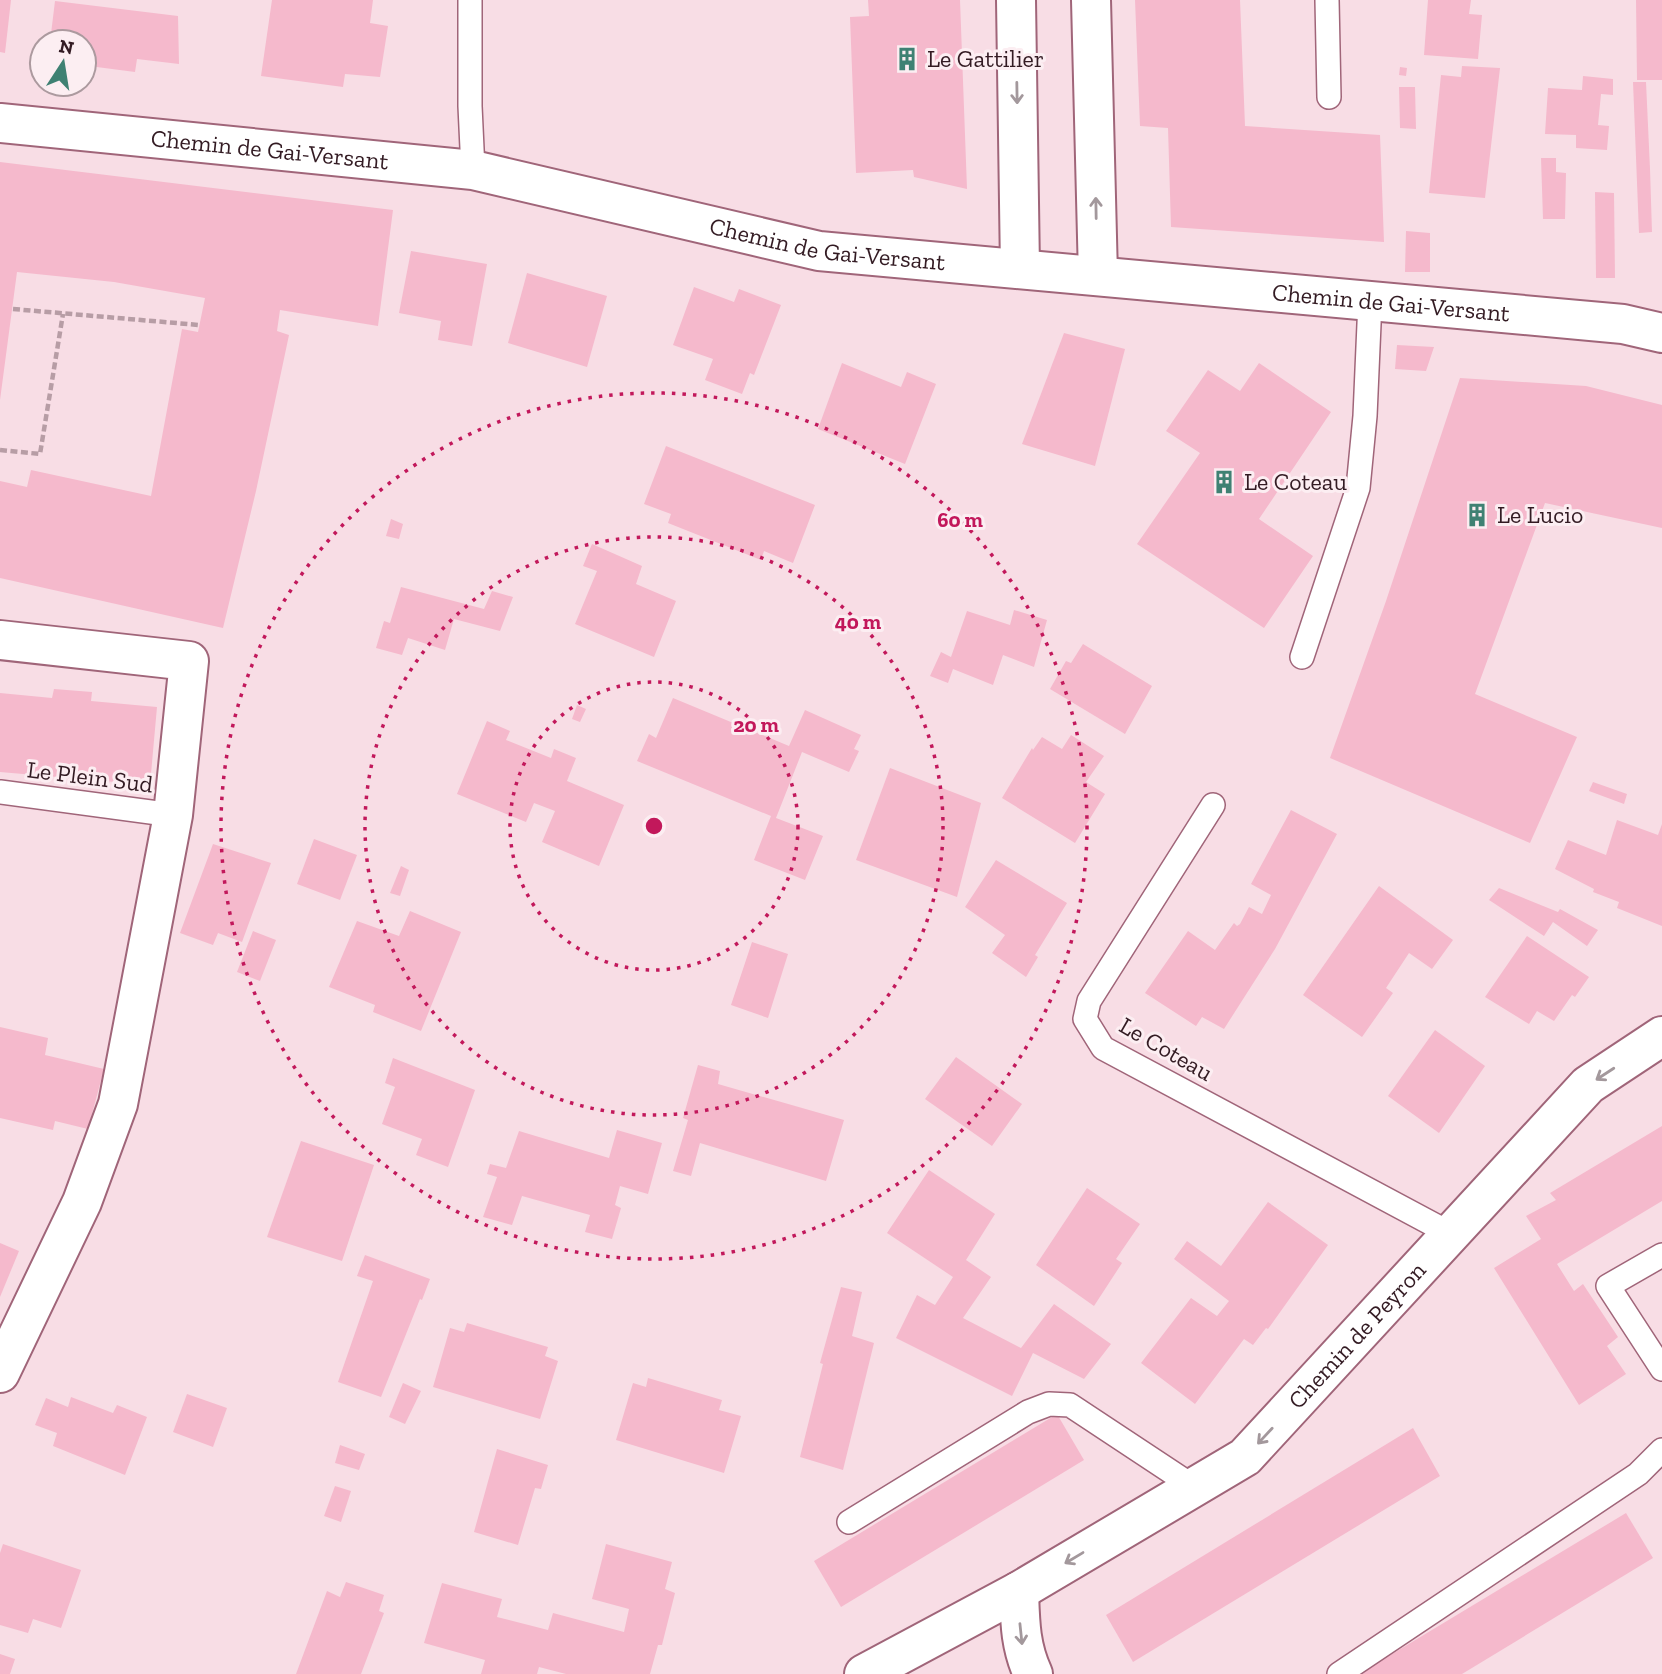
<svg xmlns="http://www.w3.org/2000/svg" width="1662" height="1674" font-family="'Zilla Slab',serif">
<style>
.building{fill:#f5b9cc}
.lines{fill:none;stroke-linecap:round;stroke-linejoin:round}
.service-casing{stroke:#a06579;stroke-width:26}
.minor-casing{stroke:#a06579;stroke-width:42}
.path{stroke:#b79da5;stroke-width:4.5;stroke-dasharray:7 3.5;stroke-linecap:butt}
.service{stroke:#fff;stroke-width:23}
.minor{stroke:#fff;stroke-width:38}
.oneway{stroke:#a3989c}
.ring{fill:none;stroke:#c2185b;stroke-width:3.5;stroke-dasharray:3.5 7}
.labels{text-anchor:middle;stroke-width:6;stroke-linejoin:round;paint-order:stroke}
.poi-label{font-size:24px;fill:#331b23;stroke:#fceef2;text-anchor:start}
.street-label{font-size:24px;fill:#331b23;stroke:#fceef2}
.centre{fill:#c2185b;stroke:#fceef2;stroke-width:3.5}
.ring-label{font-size:21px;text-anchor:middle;font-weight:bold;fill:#c2185b;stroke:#fceef2;stroke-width:6;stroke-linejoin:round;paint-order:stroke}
</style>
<rect width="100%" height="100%" fill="#f8dde5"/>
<g class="building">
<path d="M 0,0 L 11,0 L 5,53 L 0,52 Z"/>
<path d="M 272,0 L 373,0 L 370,23 L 388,26 L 380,77 L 345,74 L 343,87 L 261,76 Z"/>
<path d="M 868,0 L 960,0 L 967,189 L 914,177 L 913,170 L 856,173 L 850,17 L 869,16 Z"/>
<path d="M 1135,0 L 1240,0 L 1245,126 L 1380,135 L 1384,242 L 1171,227 L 1168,128 L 1140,126 Z"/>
<path d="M 1428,0 L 1471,0 L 1469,14 L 1482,15 L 1478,59 L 1424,55 Z"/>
<path d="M 1636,0 L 1662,0 L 1662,80 L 1637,80 Z"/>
<path d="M 55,1 L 178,16 L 179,64 L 137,59 L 135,72 L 89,66 L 89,53 L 84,53 L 84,42 L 50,42 Z"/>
<path d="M 1462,66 L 1500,68 L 1485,198 L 1429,193 L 1441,75 L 1461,77 Z"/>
<path d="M 1400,67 L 1407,68 L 1406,76 L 1399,75 Z"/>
<path d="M 1583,76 L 1613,79 L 1613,95 L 1601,94 L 1598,125 L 1609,126 L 1607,150 L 1576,148 L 1576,135 L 1545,134 L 1548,88 L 1582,90 Z"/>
<path d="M 1633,82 L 1646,82 L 1650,169 L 1652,232 L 1639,233 Z"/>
<path d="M 1399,87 L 1415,87 L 1416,129 L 1400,128 Z"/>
<path d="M 1541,158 L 1556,158 L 1556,172 L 1566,173 L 1565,219 L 1543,219 Z"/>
<path d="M 0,162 L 393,210 L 378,326 L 280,310 L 277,331 L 289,335 L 256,491 L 223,628 L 0,578 L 0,481 L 27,487 L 31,470 L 151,496 L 182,329 L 198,332 L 205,298 L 114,282 L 17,272 L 0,400 Z"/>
<path d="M 1595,192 L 1614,193 L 1615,278 L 1596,278 Z"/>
<path d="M 1406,231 L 1430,233 L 1430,272 L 1405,272 Z"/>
<path d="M 411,251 L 487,264 L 472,346 L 438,340 L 441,321 L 399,313 Z"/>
<path d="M 527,273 L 607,296 L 587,367 L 508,343 Z"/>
<path d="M 694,287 L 734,302 L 739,289 L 781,305 L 754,375 L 750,373 L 742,394 L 705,380 L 713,359 L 673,345 Z"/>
<path d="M 1064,333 L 1125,349 L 1095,466 L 1022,444 Z"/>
<path d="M 1397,345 L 1434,347 L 1426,371 L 1395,369 Z"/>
<path d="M 842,363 L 901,387 L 907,372 L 936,384 L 905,464 L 818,429 Z"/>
<path d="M 1259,363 L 1331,412 L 1259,519 L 1313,556 L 1264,628 L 1137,544 L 1200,453 L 1166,431 L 1208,370 L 1240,391 Z"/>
<path d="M 1460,378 L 1586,386 L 1662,405 L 1662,528 L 1545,503 L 1475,694 L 1577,737 L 1530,843 L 1330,758 L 1386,601 Z"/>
<path d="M 666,446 L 815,505 L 793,563 L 764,551 L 761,560 L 668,523 L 671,514 L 644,504 Z"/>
<path d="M 391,519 L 403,524 L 399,539 L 386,536 Z"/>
<path d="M 592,544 L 642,566 L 636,584 L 676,601 L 654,657 L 575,624 L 597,571 L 583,566 Z"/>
<path d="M 401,587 L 484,609 L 492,591 L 513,597 L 500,631 L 454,619 L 445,650 L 408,638 L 402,655 L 376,648 L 384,621 L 390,623 Z"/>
<path d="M 1014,610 L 1047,620 L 1034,667 L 1003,655 L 993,685 L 953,669 L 948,683 L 930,676 L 941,652 L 951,657 L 967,611 L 1010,625 Z"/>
<path d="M 1083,644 L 1152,686 L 1125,734 L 1050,689 L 1066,661 L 1071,663 Z"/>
<path d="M 54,689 L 92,692 L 91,701 L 157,707 L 150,785 L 0,772 L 0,693 L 52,698 Z"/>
<path d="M 673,698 L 789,746 L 805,710 L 861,735 L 854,749 L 859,751 L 849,772 L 802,752 L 776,818 L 823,836 L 805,880 L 754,860 L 771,816 L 637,761 L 649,734 L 656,738 Z"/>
<path d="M 577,705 L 586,709 L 580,722 L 572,719 Z"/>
<path d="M 487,721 L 510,731 L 506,740 L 551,758 L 554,749 L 576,758 L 567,781 L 624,805 L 599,866 L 542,842 L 555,811 L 534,803 L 526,822 L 457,794 Z"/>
<path d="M 1071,735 L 1104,756 L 1086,782 L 1105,794 L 1075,843 L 1002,798 L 1032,748 L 1033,750 L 1042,737 L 1062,749 Z"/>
<path d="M 890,768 L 981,803 L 957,897 L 856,860 Z"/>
<path d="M 1593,782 L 1627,794 L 1624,804 L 1589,791 Z"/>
<path d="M 1291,810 L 1337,834 L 1275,949 L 1224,1029 L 1202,1017 L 1196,1026 L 1145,993 L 1188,931 L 1215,950 L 1234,923 L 1237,926 L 1240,924 L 1249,907 L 1262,914 L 1271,895 L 1251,884 Z"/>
<path d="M 1617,820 L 1658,835 L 1662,824 L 1662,926 L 1617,908 L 1619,902 L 1593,892 L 1594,889 L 1555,869 L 1568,840 L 1606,855 Z"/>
<path d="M 314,839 L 357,855 L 340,900 L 297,884 Z"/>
<path d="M 213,844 L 271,863 L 242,942 L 218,933 L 213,945 L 180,933 Z"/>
<path d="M 996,860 L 1067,903 L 1035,955 L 1038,957 L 1026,977 L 992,953 L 1005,935 L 965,907 Z"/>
<path d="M 401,866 L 409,870 L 400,896 L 390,893 Z"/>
<path d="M 1379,886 L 1453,940 L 1432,969 L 1409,953 L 1386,988 L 1393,993 L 1362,1037 L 1303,995 Z"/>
<path d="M 1499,888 L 1558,912 L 1560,909 L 1598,930 L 1587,946 L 1553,922 L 1544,936 L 1489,900 Z"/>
<path d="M 410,911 L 461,932 L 421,1031 L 373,1012 L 375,1005 L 329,987 L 357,921 L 399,936 Z"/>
<path d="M 253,931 L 276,940 L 260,981 L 237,972 Z"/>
<path d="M 1527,936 L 1589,977 L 1575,997 L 1572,995 L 1554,1021 L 1537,1011 L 1529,1024 L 1485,997 Z"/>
<path d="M 752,942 L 788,954 L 768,1018 L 731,1005 Z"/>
<path d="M 0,1027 L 48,1038 L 45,1055 L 104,1069 L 88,1129 L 55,1121 L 53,1130 L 0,1118 Z"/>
<path d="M 1435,1030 L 1485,1066 L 1439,1133 L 1388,1096 Z"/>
<path d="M 956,1057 L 1022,1104 L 992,1146 L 925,1099 Z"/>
<path d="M 393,1058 L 475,1090 L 448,1167 L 416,1155 L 422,1139 L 382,1124 L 395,1087 L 385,1083 Z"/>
<path d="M 698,1065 L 720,1071 L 718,1084 L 844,1120 L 826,1181 L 700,1143 L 691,1176 L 673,1171 L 688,1120 L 683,1118 Z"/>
<path d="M 1662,1126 L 1662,1201 L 1557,1264 L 1574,1291 L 1583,1284 L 1618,1337 L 1607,1346 L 1626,1374 L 1579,1405 L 1494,1268 L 1541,1239 L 1526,1216 L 1556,1200 L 1550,1193 Z"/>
<path d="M 617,1130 L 662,1143 L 648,1194 L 620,1186 L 615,1205 L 621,1208 L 612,1239 L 585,1232 L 590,1215 L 522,1196 L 512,1225 L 483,1217 L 497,1177 L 487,1174 L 490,1164 L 506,1168 L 519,1131 L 609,1158 Z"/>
<path d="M 301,1141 L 374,1165 L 342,1261 L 267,1237 Z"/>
<path d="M 929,1170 L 995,1214 L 966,1260 L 991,1277 L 963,1318 L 1021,1348 L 1054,1304 L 1111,1344 L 1084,1379 L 1033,1353 L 1012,1396 L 896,1338 L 917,1295 L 935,1305 L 953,1277 L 887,1233 Z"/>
<path d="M 1087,1188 L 1140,1224 L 1116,1259 L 1122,1263 L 1094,1306 L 1036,1265 Z"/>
<path d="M 1268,1202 L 1328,1245 L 1268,1329 L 1266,1328 L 1253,1345 L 1244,1339 L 1195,1404 L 1141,1363 L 1191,1298 L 1217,1316 L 1229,1301 L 1174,1259 L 1187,1241 L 1221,1266 Z"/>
<path d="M 0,1243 L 19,1251 L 0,1297 Z"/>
<path d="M 365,1255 L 430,1279 L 422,1300 L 420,1299 L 381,1397 L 338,1382 L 373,1281 L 357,1276 Z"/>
<path d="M 841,1287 L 862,1292 L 852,1336 L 874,1343 L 843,1470 L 800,1457 L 823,1364 L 820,1363 Z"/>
<path d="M 467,1323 L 548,1347 L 545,1356 L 558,1361 L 540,1419 L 433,1387 L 450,1328 L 464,1332 Z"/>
<path d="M 648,1378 L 722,1400 L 719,1410 L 741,1416 L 724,1473 L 616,1440 L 633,1383 L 646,1387 Z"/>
<path d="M 403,1383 L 421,1391 L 405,1424 L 389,1417 Z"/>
<path d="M 187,1394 L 227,1408 L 213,1447 L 173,1432 Z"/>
<path d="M 71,1397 L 113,1413 L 117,1405 L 147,1417 L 125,1475 L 53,1446 L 57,1433 L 35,1425 L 46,1398 L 68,1407 Z"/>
<path d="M 1057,1414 L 1084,1460 L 841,1607 L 814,1561 Z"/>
<path d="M 1413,1428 L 1440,1476 L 1133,1662 L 1106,1615 Z"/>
<path d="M 340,1445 L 365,1454 L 359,1470 L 335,1463 Z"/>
<path d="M 497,1449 L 548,1465 L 541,1489 L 535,1488 L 518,1545 L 474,1532 Z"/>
<path d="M 335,1486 L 351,1491 L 341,1522 L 324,1516 Z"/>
<path d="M 1626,1513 L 1653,1558 L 1462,1674 L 1359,1674 Z"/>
<path d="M 3,1544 L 81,1570 L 61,1628 L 33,1619 L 28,1633 L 0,1625 L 0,1553 Z"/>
<path d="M 606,1544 L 672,1562 L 665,1589 L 675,1593 L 662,1645 L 658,1645 L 650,1674 L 566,1674 L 539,1667 L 537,1674 L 481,1674 L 485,1660 L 424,1643 L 442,1583 L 502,1599 L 497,1617 L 548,1630 L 553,1613 L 624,1632 L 629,1609 L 592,1599 Z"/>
<path d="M 346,1582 L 384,1595 L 379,1611 L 384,1613 L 361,1674 L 296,1674 L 327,1591 L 340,1597 Z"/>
<path d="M 0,1654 L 15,1659 L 10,1674 L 0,1674 Z"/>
</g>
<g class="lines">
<g class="service-casing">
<g id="service">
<path d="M 470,0 L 470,106 L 473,170"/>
<path d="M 1327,0 L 1329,97"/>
<path d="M 1302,657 L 1358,488 L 1365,416 L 1370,301"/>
<path d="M 0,792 L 173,815"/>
<path d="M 1213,805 L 1089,1001 L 1085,1019 L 1103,1048 L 1451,1234"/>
<path d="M 1662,1255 L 1608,1286 L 1662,1369"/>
<path d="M 849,1522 L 1028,1412 L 1049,1404 L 1070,1405 L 1194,1487"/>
<path d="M 1339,1674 L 1638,1474 L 1662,1450"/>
</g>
</g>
<g class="minor-casing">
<g id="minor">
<path d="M 1016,0 L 1020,269"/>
<path d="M 1091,0 L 1098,276"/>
<path id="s1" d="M 0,123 L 473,170 L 819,251 L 1623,324 L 1662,333"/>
<path d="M 0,640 L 189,661 L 173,815 L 118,1104 L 82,1202 L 0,1373"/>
<path d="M 1019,1591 C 1020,1621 1020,1646 1033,1674"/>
<path id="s2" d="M 864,1674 L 1019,1591 L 1245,1457 L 1588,1085 L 1662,1036"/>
</g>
</g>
<g class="path">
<path d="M 13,309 L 199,325"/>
<path d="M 0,450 L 40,454 L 63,314"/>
</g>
<use href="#service" class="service"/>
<use href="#minor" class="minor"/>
</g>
<defs><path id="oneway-shaft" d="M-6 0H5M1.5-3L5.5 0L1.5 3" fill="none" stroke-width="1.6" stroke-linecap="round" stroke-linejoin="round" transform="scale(1.75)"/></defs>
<g class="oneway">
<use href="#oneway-shaft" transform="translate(1017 93) rotate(89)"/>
<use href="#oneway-shaft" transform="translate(1096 208) rotate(-91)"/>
<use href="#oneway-shaft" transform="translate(1605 1074) rotate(147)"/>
<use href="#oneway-shaft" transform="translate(1265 1436) rotate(133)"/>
<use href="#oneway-shaft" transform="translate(1074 1558) rotate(149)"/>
<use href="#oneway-shaft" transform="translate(1021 1634) rotate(84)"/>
</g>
<g class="ring">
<circle cx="654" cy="826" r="144"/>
<circle cx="654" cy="826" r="289"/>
<circle cx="654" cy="826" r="433"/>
</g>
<defs>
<g id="building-bare" transform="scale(1.89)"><path d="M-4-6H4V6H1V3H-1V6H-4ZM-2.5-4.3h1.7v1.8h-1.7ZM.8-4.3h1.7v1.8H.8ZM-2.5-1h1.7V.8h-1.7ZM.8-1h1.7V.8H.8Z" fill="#3f8173" stroke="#fceef2" stroke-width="2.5" paint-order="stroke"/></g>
</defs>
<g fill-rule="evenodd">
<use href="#building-bare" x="907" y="59"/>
<use href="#building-bare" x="1224" y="482"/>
<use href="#building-bare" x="1477" y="515"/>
</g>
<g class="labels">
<g class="poi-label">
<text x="927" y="67">Le Gattilier</text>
<text x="1244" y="490">Le Coteau</text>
<text x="1497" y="523">Le Lucio</text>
</g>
<g class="street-label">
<text dy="8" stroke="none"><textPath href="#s1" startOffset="271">Chemin de Gai-Versant</textPath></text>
<text dy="8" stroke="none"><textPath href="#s1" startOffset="838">Chemin de Gai-Versant</textPath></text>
<text dy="8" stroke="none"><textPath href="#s1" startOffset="1405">Chemin de Gai-Versant</textPath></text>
<text transform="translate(90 777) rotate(7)" y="8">Le Plein Sud</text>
<text transform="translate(1166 1049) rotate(30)" y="8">Le Coteau</text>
<text dy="8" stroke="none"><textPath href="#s2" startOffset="604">Chemin de Peyron</textPath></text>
</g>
</g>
<circle cx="654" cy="826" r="10" class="centre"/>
<g class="ring-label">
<text x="960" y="527">60 m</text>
<text x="858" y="629">40 m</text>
<text x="756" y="732">20 m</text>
</g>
<g transform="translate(63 63) rotate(12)"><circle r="33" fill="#fceef2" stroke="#ac9a9f" stroke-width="2"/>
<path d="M0-5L12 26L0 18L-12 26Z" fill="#3f8173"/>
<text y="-10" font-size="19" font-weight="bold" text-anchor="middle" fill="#331b23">N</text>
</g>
</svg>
